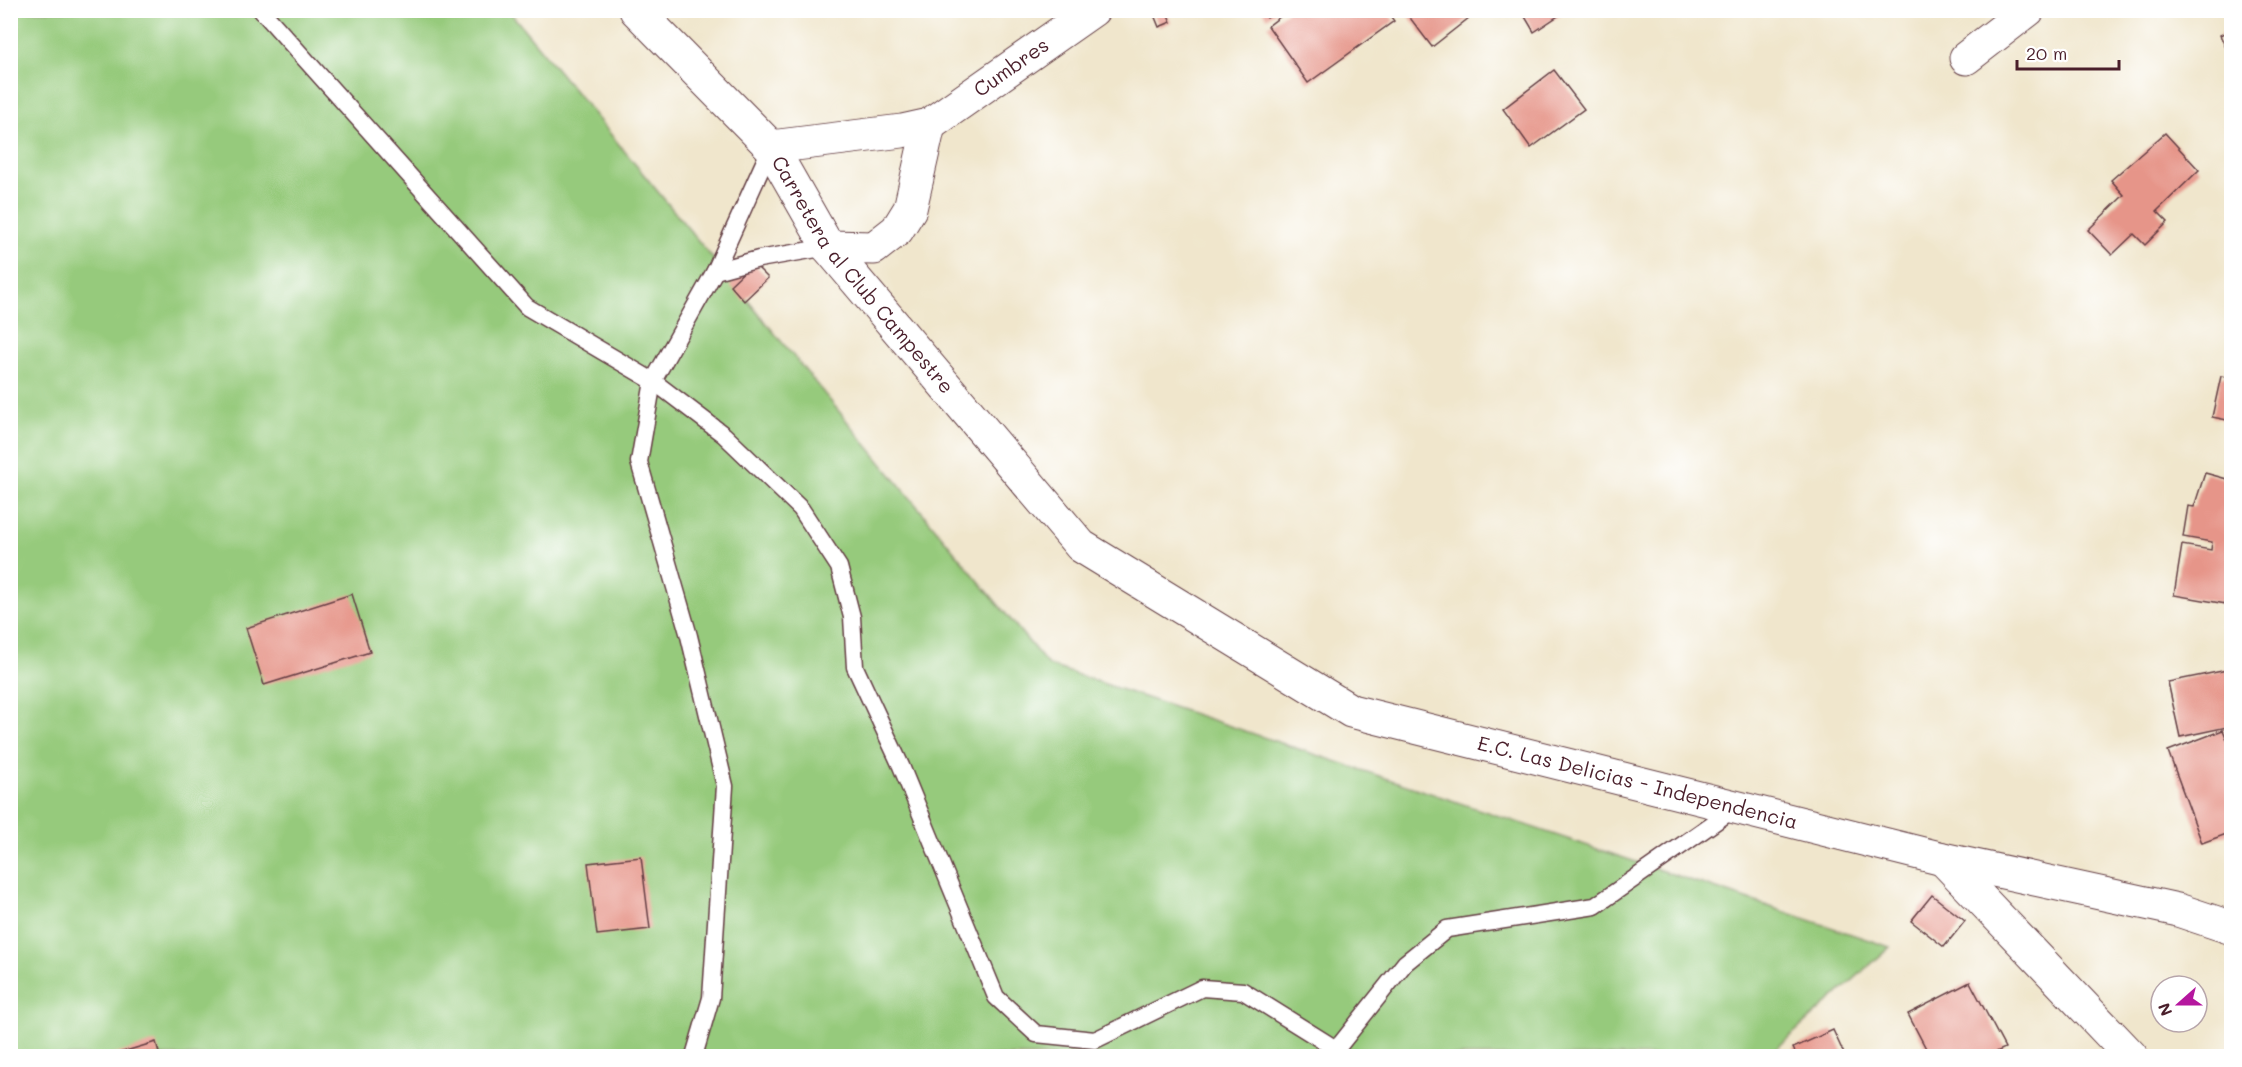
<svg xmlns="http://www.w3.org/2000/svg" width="2242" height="1067" font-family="Mali,sans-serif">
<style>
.green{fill:#96ca7b;stroke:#707453;stroke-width:1.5}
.building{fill:#e69589}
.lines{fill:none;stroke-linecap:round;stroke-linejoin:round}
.lane-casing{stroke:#633d43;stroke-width:19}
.street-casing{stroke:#633d43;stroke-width:35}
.secondary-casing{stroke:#633d43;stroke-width:35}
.lane{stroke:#fff;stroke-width:16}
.street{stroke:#fff;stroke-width:33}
.secondary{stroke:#fff;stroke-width:33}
.labels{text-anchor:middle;stroke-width:5;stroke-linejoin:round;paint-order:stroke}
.street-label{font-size:20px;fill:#4a1f2b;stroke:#fff}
</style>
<rect width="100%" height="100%" fill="#fff"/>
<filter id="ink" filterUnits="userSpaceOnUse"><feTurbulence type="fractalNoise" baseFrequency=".0167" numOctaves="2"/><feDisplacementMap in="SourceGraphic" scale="12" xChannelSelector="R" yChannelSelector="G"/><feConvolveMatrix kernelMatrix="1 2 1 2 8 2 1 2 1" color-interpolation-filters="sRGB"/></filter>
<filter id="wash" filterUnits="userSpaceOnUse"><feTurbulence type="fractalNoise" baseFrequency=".008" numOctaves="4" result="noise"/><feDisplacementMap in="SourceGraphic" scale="24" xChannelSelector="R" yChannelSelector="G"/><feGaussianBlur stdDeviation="1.35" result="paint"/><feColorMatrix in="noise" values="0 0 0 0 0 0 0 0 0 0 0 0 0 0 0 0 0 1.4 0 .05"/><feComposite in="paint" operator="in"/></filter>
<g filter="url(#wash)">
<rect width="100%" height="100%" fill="#f0e6cc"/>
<path class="green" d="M 10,11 L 509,11 L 1048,665 L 1890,947 L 1768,1056 L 11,1056 Z"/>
<g id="blocks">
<g class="building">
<path d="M 1152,10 L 1166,10 L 1171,22 L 1159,27 Z"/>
<path d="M 1262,10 L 1278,10 L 1267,18 Z"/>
<path d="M 1289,10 L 1386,10 L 1394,21 L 1308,83 L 1268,26 Z"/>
<path d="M 1412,10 L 1479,10 L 1432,47 L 1407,14 Z"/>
<path d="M 1521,10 L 1558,10 L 1561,14 L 1534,32 Z"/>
<path d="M 2232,29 L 2232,61 L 2220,35 Z"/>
<path d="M 1554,70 L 1584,109 L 1531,148 L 1503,109 Z"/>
<path d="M 2165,133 L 2199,170 L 2157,211 L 2168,222 L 2145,245 L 2134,234 L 2112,255 L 2088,230 L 2124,195 L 2111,180 Z"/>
<path d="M 753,263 L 768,278 L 744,301 L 730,285 Z"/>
<path d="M 2221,376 L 2232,378 L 2232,421 L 2212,417 Z"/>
<path d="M 2232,464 L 2232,605 L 2174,595 L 2182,545 L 2211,550 L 2212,542 L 2183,537 L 2188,506 L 2194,507 L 2205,473 L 2227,479 Z"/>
<path d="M 352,594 L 370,652 L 264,685 L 246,628 Z"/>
<path d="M 2232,669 L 2232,726 L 2180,737 L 2168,682 Z"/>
<path d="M 2223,730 L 2232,751 L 2232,832 L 2202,843 L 2168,751 Z"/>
<path d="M 641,857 L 650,929 L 597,935 L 588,863 Z"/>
<path d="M 1932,895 L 1965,921 L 1944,947 L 1911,921 Z"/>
<path d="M 1970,982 L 2005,1048 L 1988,1056 L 1930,1056 L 1908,1014 Z"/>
<path d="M 1833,1030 L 1845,1056 L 1797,1056 L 1793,1048 Z"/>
<path d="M 156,1042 L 160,1056 L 109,1056 Z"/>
</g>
</g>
</g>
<g filter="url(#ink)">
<use href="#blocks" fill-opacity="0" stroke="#633d43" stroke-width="1.5"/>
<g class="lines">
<g class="lane-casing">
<g id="lane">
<path d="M 261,10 L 527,307 L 653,381 L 724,435 L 801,509 L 839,567 L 852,617 L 855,667 L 901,766 L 996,997 L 1036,1034 L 1095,1040 L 1202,988 L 1243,991 L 1336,1049"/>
<path d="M 715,271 L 759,259 L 828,247"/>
<path d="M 694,1056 L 711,998 L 725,786 L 689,636 L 639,462 L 653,381 L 715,271 L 771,147"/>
<path d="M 1331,1056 L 1405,963 L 1447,929 L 1595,906 L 1735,808"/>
</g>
</g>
<g class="street-casing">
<g id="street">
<path d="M 1966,58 L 2028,10"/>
<path d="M 1943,859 L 2131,1056"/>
</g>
</g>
<g class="secondary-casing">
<g id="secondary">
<path id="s1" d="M 636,10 L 771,147 L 828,247 L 1081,546 L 1351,711 L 1943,859 L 2178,910 L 2232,928"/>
<path id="s2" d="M 771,147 L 902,131 L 929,125 L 1093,10"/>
<path d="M 828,247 L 874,248 L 897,230 L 910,209 L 929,125"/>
</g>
</g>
<use href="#lane" class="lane"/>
<use href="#street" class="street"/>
<use href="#secondary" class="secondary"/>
</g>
</g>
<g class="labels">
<g class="street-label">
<text dy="7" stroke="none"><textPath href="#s2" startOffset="260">Cumbres</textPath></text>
<text dy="7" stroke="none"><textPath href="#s1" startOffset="350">Carretera al Club Campestre</textPath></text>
<text dy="7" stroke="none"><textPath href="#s1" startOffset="1311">E.C. Las Delicias - Independencia</textPath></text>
</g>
</g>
<rect width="2242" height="1067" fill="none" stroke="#fff" stroke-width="36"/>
<g transform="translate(2179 1004) rotate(249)"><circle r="28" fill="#ffffff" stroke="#b7a5aa" stroke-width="1.5"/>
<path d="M0-4.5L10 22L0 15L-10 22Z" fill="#b5179e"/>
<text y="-9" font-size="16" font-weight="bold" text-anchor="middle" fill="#4a1f2b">N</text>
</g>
<path d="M2017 60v9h102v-9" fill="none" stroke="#4a1f2b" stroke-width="3"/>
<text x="2026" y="60" font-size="18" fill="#4a1f2b" stroke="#ffffff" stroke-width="4.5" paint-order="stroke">20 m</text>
</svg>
